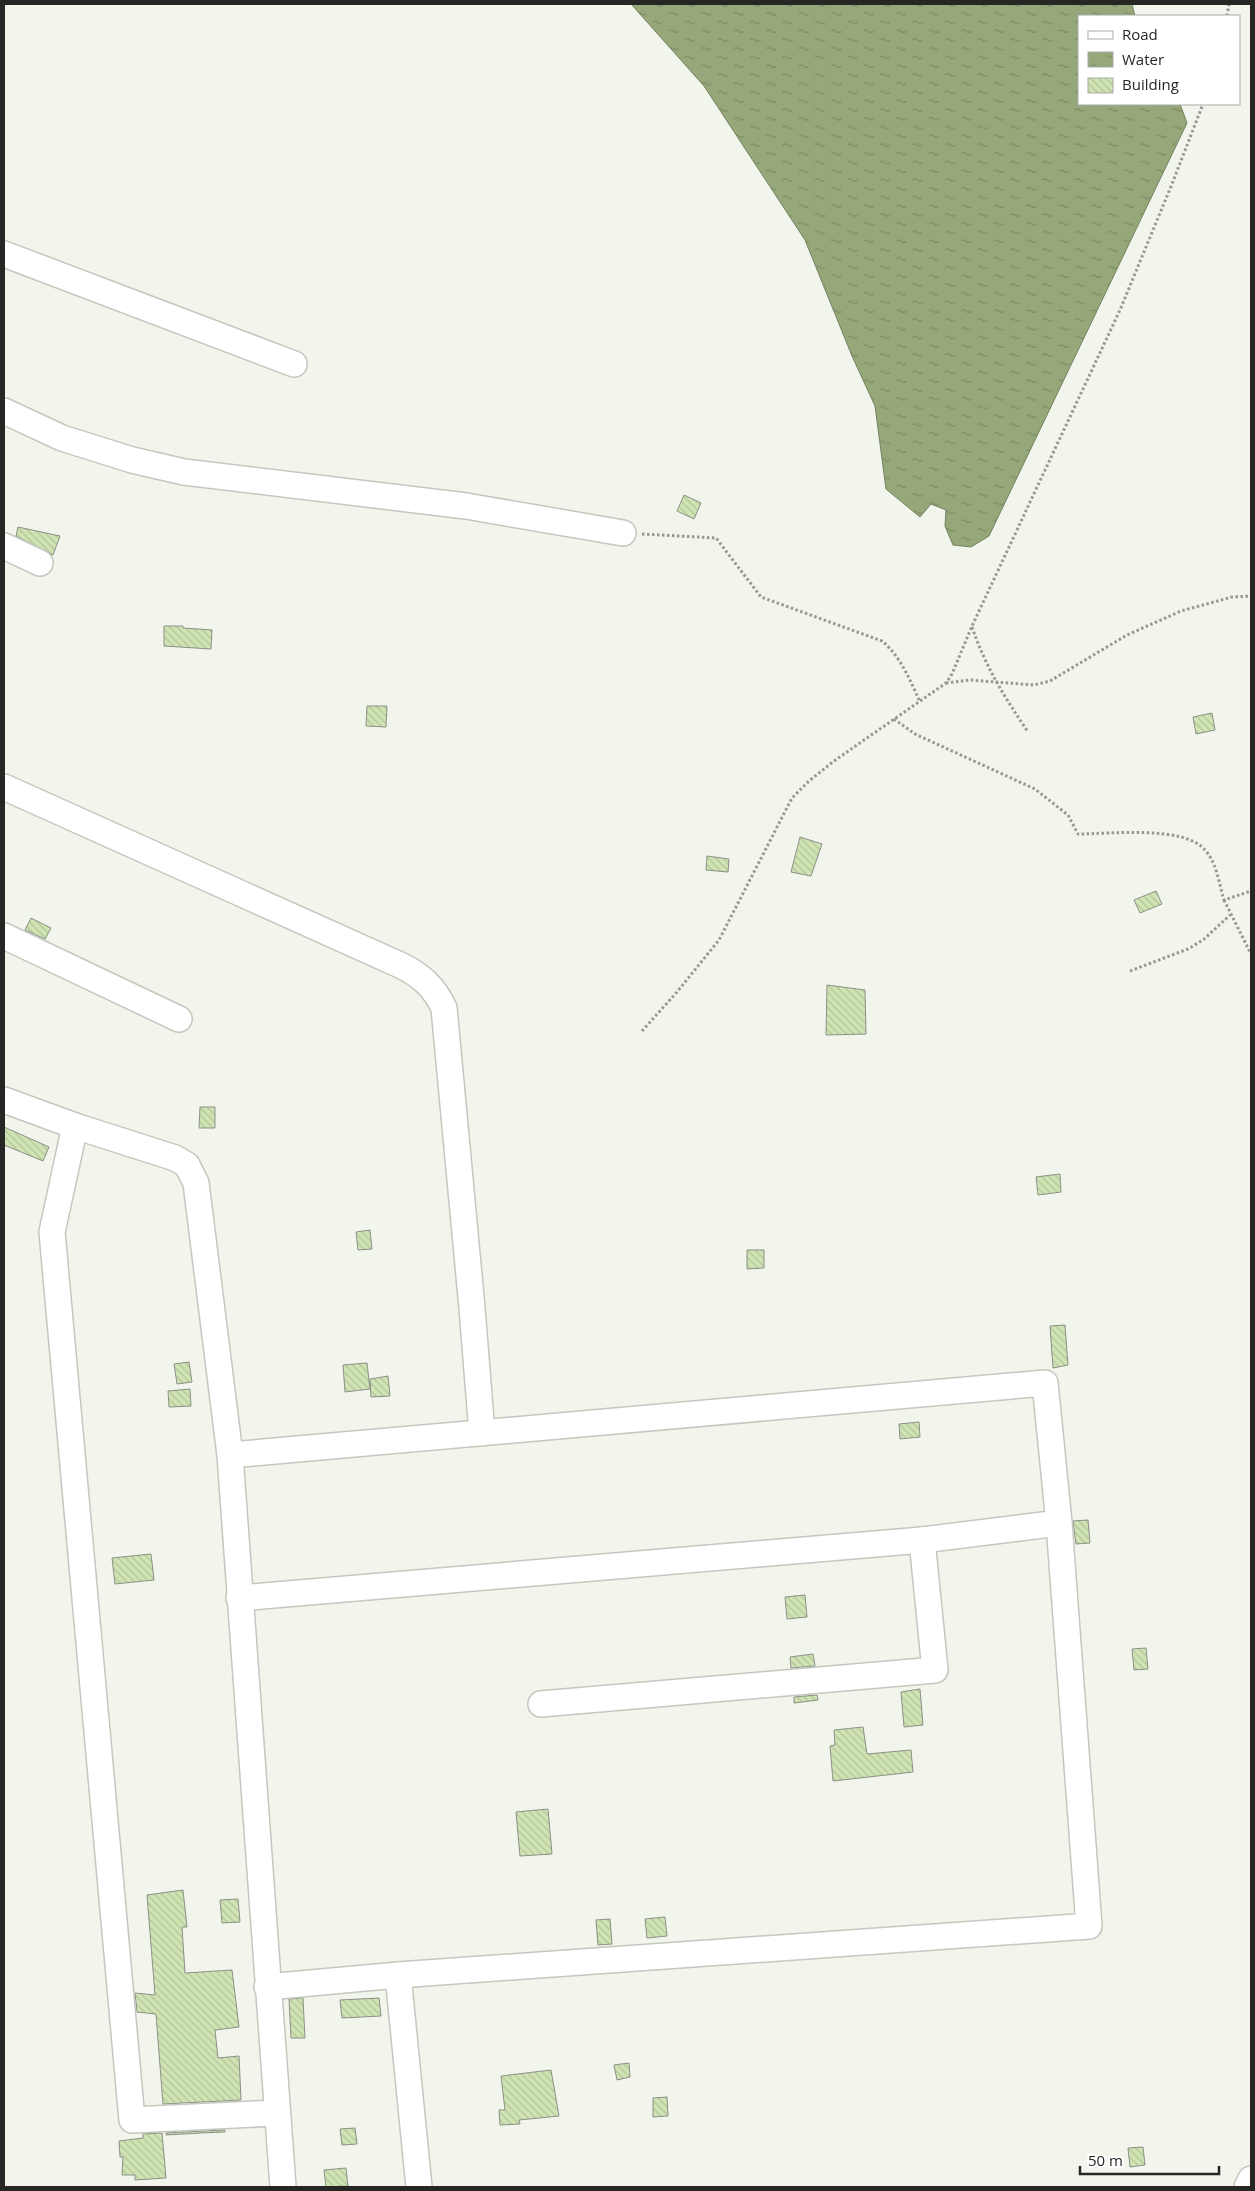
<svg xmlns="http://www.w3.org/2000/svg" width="1255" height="2191" font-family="'Open Sans',sans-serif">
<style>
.water{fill:url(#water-ripples);stroke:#748160}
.building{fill:url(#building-back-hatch);stroke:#8c9087}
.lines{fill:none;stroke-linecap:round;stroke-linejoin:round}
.minor-casing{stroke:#c4c8bf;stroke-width:28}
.path{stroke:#969993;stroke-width:3;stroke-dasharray:2.5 2.5;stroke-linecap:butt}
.minor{stroke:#fff;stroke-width:25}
</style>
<defs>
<pattern id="water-ripples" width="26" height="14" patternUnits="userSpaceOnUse" patternTransform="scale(1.25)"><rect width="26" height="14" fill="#96a87a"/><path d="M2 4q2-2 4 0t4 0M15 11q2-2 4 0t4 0" fill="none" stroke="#7a8964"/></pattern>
<pattern id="building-back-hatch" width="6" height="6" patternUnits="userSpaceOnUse" patternTransform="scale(1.25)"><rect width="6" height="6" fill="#d0e4b3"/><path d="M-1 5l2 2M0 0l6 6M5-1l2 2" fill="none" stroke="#b2c49a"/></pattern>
</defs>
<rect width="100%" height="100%" fill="#f1f5ec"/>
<path class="water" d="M 631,4 L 1132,4 L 1135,16 L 1079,16 L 1079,104 L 1180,104 L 1187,123 L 989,536 L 971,547 L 953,545 L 945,526 L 946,510 L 931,504 L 920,517 L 886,489 L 875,406 L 852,356 L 805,240 L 704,86 Z"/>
<g class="building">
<path d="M 684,495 L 701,503 L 694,519 L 677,511 Z"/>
<path d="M 18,527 L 60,536 L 53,555 L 16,536 Z"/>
<path d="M 164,626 L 183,626 L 183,628 L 212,630 L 211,649 L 164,646 Z"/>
<path d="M 367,706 L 387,706 L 386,727 L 366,726 Z"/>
<path d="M 1212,713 L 1215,730 L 1196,734 L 1193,717 Z"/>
<path d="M 800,837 L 822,844 L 811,876 L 791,872 Z"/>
<path d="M 707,856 L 729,859 L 728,872 L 706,870 Z"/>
<path d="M 1156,891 L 1162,904 L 1140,913 L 1134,900 Z"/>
<path d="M 31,918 L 51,928 L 45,939 L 25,930 Z"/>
<path d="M 827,985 L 865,990 L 866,1034 L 826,1035 Z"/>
<path d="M 200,1107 L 215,1107 L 215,1128 L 199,1128 Z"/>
<path d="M 4,1127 L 49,1147 L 43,1161 L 4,1145 Z"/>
<path d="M 1060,1174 L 1061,1192 L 1038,1195 L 1036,1177 Z"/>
<path d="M 370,1230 L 372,1249 L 358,1250 L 356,1232 Z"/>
<path d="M 747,1250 L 764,1250 L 764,1268 L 747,1269 Z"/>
<path d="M 1065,1325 L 1068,1365 L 1053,1368 L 1050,1326 Z"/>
<path d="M 189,1362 L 192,1382 L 177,1384 L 174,1364 Z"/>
<path d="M 367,1363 L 370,1389 L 345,1392 L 343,1365 Z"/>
<path d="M 388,1376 L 390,1396 L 371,1397 L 370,1379 Z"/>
<path d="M 190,1389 L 191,1406 L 169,1407 L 168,1391 Z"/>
<path d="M 919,1422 L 920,1437 L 900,1439 L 899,1424 Z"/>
<path d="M 1088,1520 L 1090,1543 L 1076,1544 L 1073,1521 Z"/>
<path d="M 151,1554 L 154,1580 L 115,1584 L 112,1558 Z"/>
<path d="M 805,1595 L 807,1617 L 787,1619 L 785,1597 Z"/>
<path d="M 1146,1648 L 1148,1669 L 1134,1670 L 1132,1649 Z"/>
<path d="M 813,1654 L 815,1666 L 791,1668 L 790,1657 Z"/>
<path d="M 920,1689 L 923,1725 L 904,1727 L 901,1692 Z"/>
<path d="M 817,1695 L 818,1700 L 794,1703 L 794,1697 Z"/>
<path d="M 863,1727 L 867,1754 L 911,1750 L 913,1772 L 833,1781 L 830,1746 L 835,1745 L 834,1730 Z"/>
<path d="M 548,1809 L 552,1854 L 520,1856 L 516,1812 Z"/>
<path d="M 183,1890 L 187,1927 L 182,1927 L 185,1973 L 232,1970 L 239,2027 L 215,2030 L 218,2058 L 239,2056 L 241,2100 L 163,2104 L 156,2014 L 137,2012 L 135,1993 L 155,1995 L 147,1895 Z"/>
<path d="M 238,1899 L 240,1922 L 222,1923 L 220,1900 Z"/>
<path d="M 665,1917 L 667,1936 L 647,1938 L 645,1919 Z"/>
<path d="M 610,1919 L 612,1944 L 598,1945 L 596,1920 Z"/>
<path d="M 303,1998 L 305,2038 L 291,2038 L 289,1999 Z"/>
<path d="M 379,1998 L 381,2016 L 342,2018 L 340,2000 Z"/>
<path d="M 629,2063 L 630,2077 L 617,2080 L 614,2065 Z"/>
<path d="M 551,2070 L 559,2116 L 519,2120 L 520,2124 L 500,2125 L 499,2110 L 505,2110 L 501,2076 Z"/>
<path d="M 667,2097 L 668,2116 L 653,2117 L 653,2098 Z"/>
<path d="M 355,2128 L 357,2144 L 342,2145 L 340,2129 Z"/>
<path d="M 225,2130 L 225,2132 L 201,2133 L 166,2135 L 166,2133 Z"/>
<path d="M 162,2133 L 166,2178 L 135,2180 L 135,2175 L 122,2175 L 123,2157 L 120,2157 L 119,2141 L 143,2138 L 143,2134 Z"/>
<path d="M 1143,2147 L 1145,2165 L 1130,2167 L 1128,2148 Z"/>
<path d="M 346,2168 L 348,2186 L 326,2187 L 324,2170 Z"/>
</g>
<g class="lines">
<g class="minor-casing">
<g id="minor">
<path d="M 4,254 L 294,364"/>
<path d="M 4,411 L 62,438 L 132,460 L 184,472 L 466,506 L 623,533"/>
<path d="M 4,546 L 40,563"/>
<path d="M 4,787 L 400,965 C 421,975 434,987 444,1008 L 472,1308 L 482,1433"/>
<path d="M 4,936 L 179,1019"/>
<path d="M 4,1100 L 75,1126 L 175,1158 L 187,1165 L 196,1183 L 230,1455 L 283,2187"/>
<path d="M 75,1126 L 52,1232 L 132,2120 L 277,2113"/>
<path d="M 230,1455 L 1045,1383 L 1059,1523 L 1089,1926 L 398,1975 L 267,1987"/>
<path d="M 239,1598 L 922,1540 L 1059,1523"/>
<path d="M 541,1704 L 935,1670 L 922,1540"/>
<path d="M 398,1975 L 419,2187"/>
<path d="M 1247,2187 L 1251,2179"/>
</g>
</g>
<g class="path">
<path d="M 1227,16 L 1229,4"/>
<path d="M 642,534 L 716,538 L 761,597 L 882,641 C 901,657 910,680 920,702"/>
<path d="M 972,627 C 986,668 1004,696 1028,732"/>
<path d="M 946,683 L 970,680 L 1034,685 L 1050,681 L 1127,635 L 1181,611 L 1232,597 L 1251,596"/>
<path d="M 894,719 L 915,734 L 1035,789 L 1068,815 L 1078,834 C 1110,834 1184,825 1205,850 C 1217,863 1219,884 1224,900 L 1251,891"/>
<path d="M 1224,900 L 1251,954"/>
<path d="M 1130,971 L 1188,949 L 1203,940 L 1230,915"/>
<path d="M 642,1031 L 677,992 L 719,940 L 792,798 L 809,781 L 834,761 L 946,683 L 952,674 L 972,626 L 1120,310 L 1172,184 L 1203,104"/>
</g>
<use href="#minor" class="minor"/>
</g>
<rect width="1255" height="2191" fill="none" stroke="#262724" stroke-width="10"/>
<rect x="1078" y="15" width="162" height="90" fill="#ffffff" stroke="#a8a9a7"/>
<rect x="1088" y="31" width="25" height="8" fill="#ffffff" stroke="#a8a9a7"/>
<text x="1122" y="40" font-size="15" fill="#262724">Road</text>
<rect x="1088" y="52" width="25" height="15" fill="url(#water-ripples)" stroke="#a8a9a7"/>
<text x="1122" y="65" font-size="15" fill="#262724">Water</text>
<rect x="1088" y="78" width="25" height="15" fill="url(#building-back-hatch)" stroke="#a8a9a7"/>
<text x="1122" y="90" font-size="15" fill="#262724">Building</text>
<path d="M1080 2166v8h139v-8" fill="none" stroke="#262724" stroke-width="2.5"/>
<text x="1088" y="2166" font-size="15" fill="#262724" stroke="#ffffff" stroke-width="4" paint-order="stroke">50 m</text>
</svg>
